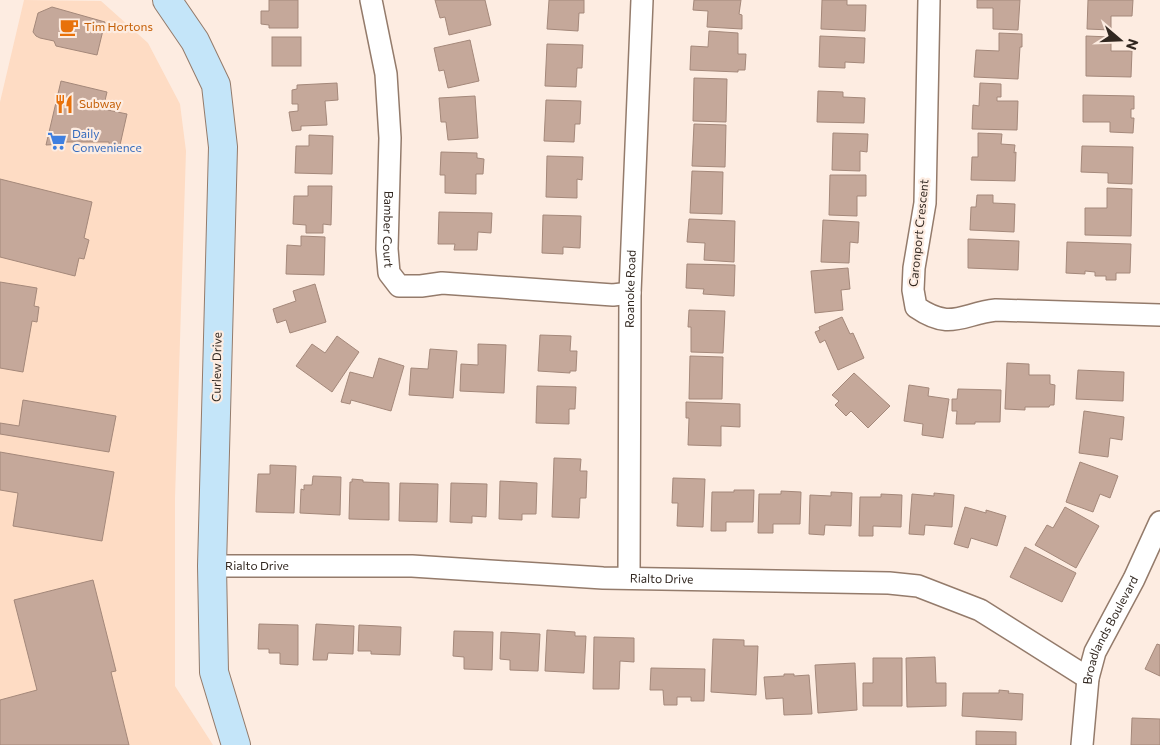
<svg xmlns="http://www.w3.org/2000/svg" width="1160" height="745" font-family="Commissioner,sans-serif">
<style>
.built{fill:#fedcc4}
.building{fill:#c5a89a;stroke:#a4887a}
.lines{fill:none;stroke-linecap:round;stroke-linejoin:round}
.street-casing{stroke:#947b6b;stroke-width:24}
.secondary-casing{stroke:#947b6b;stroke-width:30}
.street{stroke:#fff;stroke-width:21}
.secondary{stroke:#c4e5f9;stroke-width:28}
.labels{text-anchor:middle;stroke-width:4.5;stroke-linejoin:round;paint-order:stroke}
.food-label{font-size:12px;fill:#c56008;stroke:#fdece1;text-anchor:start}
.shop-label{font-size:12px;fill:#366cbe;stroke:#fdece1;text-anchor:start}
.street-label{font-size:12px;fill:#312720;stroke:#fdece1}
</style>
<rect width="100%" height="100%" fill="#fdece1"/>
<path class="built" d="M 24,0 L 101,1 L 148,43 L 180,104 L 186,151 L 175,498 L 175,686 L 213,745 L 0,745 L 0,102 Z"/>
<g class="building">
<path d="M 269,0 L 298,0 L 298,28 L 269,28 L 269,25 L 261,24 L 261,11 L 269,11 Z"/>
<path d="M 435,0 L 485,0 L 491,25 L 449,35 L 445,17 L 440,18 Z"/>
<path d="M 549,0 L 584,0 L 584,13 L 579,13 L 578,31 L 547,29 Z"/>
<path d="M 694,0 L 741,0 L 739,14 L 742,15 L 742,29 L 707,27 L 708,11 L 693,10 Z"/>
<path d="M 822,0 L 847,0 L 847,5 L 866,5 L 865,31 L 821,29 Z"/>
<path d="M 977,0 L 1020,0 L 1018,30 L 993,29 L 993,8 L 977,8 Z"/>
<path d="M 1088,0 L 1133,0 L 1132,16 L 1111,16 L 1111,30 L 1087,29 Z"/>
<path d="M 52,7 L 105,22 L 97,55 L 56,46 L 54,41 L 40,38 L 36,36 L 33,32 L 38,13 Z"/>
<path d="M 709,31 L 738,33 L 738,54 L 746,54 L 745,70 L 738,70 L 738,72 L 690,70 L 691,46 L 708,47 Z"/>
<path d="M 999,33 L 1022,34 L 1022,47 L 1020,47 L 1018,79 L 974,77 L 976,50 L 999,51 Z"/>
<path d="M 820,36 L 865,38 L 864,63 L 845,62 L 845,68 L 819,67 Z"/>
<path d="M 1086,36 L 1111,37 L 1111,51 L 1132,51 L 1131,77 L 1086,76 Z"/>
<rect x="272" y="37" width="29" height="29"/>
<path d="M 470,40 L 479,81 L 448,88 L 444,70 L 439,71 L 434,48 Z"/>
<path d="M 547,44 L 583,45 L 582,68 L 577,68 L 576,87 L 545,86 Z"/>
<path d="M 694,78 L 727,79 L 726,122 L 693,121 Z"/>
<path d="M 61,81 L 107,92 L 103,109 L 127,114 L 120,145 L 109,145 L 109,142 L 63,142 L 63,144 L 46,145 Z"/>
<path d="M 337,83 L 338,100 L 325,101 L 327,125 L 301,126 L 301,130 L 292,131 L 289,112 L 298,111 L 298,104 L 292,104 L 292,90 L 297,89 L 297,85 Z"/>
<path d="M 980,83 L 1001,84 L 1001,97 L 997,97 L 997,101 L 1018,101 L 1017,130 L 972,129 L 973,105 L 979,106 Z"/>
<path d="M 818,91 L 843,92 L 843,97 L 865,98 L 864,123 L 817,122 Z"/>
<path d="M 1083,95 L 1134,96 L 1134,109 L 1131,109 L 1131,118 L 1134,118 L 1133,133 L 1110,132 L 1110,122 L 1083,122 Z"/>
<path d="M 475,96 L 478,138 L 448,140 L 446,122 L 441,122 L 439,98 Z"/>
<path d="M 546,100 L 581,101 L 580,124 L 575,124 L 574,142 L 544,141 Z"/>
<path d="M 694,124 L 726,125 L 725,167 L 692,166 Z"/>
<path d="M 833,133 L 868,134 L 867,152 L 860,151 L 860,171 L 832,170 Z"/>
<path d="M 978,133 L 1002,134 L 1001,144 L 1015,145 L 1014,153 L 1016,152 L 1015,181 L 971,180 L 972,157 L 978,157 Z"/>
<path d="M 309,135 L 333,136 L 332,174 L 295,173 L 296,146 L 309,146 Z"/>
<path d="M 1082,146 L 1133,147 L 1132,184 L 1108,183 L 1108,173 L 1081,172 Z"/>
<path d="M 441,152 L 477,153 L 477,158 L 484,159 L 483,174 L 476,174 L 476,194 L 445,193 L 445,175 L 440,175 Z"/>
<path d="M 547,156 L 583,157 L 582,180 L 577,179 L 577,198 L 546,197 Z"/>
<path d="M 692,171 L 723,172 L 722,214 L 690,213 Z"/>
<path d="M 830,175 L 866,175 L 866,196 L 857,196 L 857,216 L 829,215 Z"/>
<path d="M 0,179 L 92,202 L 84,238 L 89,240 L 84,259 L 79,258 L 75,276 L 0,257 Z"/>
<path d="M 308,186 L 332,186 L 331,225 L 323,224 L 323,233 L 306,233 L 306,225 L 293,224 L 294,196 L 308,196 Z"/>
<path d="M 1107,188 L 1132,189 L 1131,236 L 1085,235 L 1085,208 L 1107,208 Z"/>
<path d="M 977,195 L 993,195 L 993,203 L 1015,204 L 1014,232 L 970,230 L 971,207 L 976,207 Z"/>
<path d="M 439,212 L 492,213 L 491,233 L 478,232 L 477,250 L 454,250 L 455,244 L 438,244 Z"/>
<path d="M 543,215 L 581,216 L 580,248 L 563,247 L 563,254 L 542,253 Z"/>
<path d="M 689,219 L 735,221 L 734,262 L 704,260 L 705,243 L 687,242 Z"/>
<path d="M 823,220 L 859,222 L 858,243 L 850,242 L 849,263 L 821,262 Z"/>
<path d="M 301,236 L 325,237 L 324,275 L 286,274 L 287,245 L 301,246 Z"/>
<path d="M 968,239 L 1019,241 L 1018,270 L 968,268 Z"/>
<path d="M 1067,242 L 1131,244 L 1130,273 L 1116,273 L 1116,280 L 1106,280 L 1106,276 L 1095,276 L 1095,272 L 1085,271 L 1085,274 L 1066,273 Z"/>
<path d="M 687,264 L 735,265 L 734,296 L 703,294 L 704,289 L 686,288 Z"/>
<path d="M 848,268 L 850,289 L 841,290 L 843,310 L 815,313 L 811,271 Z"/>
<path d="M 0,282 L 37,288 L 34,306 L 39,307 L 37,322 L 32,321 L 23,372 L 0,368 Z"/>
<path d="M 315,284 L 326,322 L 290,333 L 286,320 L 277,323 L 273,309 L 296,301 L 293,291 Z"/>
<path d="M 689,310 L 725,311 L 723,353 L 691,352 L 691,327 L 688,327 Z"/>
<path d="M 842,317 L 850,334 L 853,333 L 864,358 L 838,370 L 825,340 L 820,343 L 815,332 L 820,330 L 819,327 Z"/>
<path d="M 540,335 L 571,336 L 570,351 L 577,351 L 576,371 L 570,371 L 570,373 L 538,371 Z"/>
<path d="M 337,336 L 359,352 L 332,392 L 296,366 L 312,344 L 325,353 Z"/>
<path d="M 478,344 L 506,345 L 504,393 L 460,391 L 461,364 L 478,365 Z"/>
<path d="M 430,349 L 457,351 L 453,398 L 409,395 L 411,368 L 428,369 Z"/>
<path d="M 690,356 L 723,357 L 722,399 L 689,399 Z"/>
<path d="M 379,358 L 404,366 L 391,411 L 351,400 L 350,404 L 341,402 L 350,372 L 373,378 Z"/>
<path d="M 1007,363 L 1029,364 L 1029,375 L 1050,375 L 1050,384 L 1055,385 L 1054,405 L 1050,405 L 1049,407 L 1025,407 L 1025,410 L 1005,409 Z"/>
<path d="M 1078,370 L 1124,372 L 1123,401 L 1076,399 Z"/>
<path d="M 854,373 L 890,406 L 868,428 L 851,411 L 846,416 L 835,405 L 839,401 L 832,395 Z"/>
<path d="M 909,385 L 929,388 L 928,396 L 949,399 L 943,438 L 922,435 L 923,424 L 904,421 Z"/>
<path d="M 537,386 L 576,387 L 575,409 L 569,409 L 569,424 L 536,423 Z"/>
<path d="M 958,389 L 1001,390 L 1000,422 L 975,422 L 975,424 L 956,424 L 957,411 L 952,411 L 952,399 L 957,399 Z"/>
<path d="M 23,400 L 116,416 L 109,452 L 0,434 L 0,423 L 19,426 Z"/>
<path d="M 686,402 L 740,404 L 740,427 L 721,426 L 721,446 L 688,445 L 689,418 L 686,418 Z"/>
<path d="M 1084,411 L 1124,417 L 1122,440 L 1110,438 L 1108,457 L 1079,453 Z"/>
<path d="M 0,452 L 114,472 L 102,541 L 13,526 L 18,493 L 0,490 Z"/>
<path d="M 554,458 L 581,459 L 580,471 L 587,471 L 586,498 L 580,498 L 579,518 L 552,517 Z"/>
<path d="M 1080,462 L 1118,476 L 1110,498 L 1100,494 L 1093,512 L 1066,502 Z"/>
<path d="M 270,465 L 296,466 L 294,513 L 256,512 L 258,474 L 270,474 Z"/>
<path d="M 313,476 L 341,477 L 340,515 L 300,513 L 301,489 L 304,490 L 304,485 L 312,485 Z"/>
<path d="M 673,478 L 705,479 L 703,527 L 677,526 L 678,503 L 672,503 Z"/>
<path d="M 352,479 L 363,480 L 363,482 L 389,483 L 389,520 L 349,519 L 350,482 L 352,482 Z"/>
<path d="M 500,481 L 537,483 L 536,514 L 522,514 L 522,520 L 499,519 Z"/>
<path d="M 400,483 L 438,484 L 437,522 L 399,521 Z"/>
<path d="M 451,483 L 487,484 L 486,517 L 472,516 L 472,523 L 450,522 Z"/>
<path d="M 734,490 L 754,490 L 753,522 L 726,522 L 726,531 L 711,531 L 712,492 L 734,492 Z"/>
<path d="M 781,491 L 801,492 L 800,524 L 773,524 L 773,533 L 758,533 L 759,494 L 781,494 Z"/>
<path d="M 831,492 L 852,493 L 851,526 L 825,525 L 824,535 L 809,534 L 810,495 L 831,496 Z"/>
<path d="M 934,493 L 954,495 L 952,527 L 925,525 L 924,535 L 909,534 L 912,494 L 934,496 Z"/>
<path d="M 881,494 L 902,495 L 901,527 L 873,526 L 873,536 L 859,536 L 860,497 L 881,497 Z"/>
<path d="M 965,507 L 986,513 L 986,510 L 1006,516 L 997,546 L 971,538 L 968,548 L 954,544 Z"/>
<path d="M 1065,507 L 1099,526 L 1076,568 L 1035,545 L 1047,525 L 1053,528 Z"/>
<path d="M 1025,547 L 1076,573 L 1062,602 L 1010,577 Z"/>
<path d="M 93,580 L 116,671 L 111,672 L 129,745 L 0,745 L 0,700 L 37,690 L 14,600 Z"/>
<path d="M 259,624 L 298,625 L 298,665 L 280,664 L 280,653 L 269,653 L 269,649 L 258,649 Z"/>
<path d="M 316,624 L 354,626 L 353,654 L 328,653 L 327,660 L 313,660 Z"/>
<path d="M 359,625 L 401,627 L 400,655 L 371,654 L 371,651 L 358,651 Z"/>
<path d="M 547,630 L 575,632 L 575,636 L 586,636 L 584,673 L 545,671 Z"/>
<path d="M 454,631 L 493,632 L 492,670 L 464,669 L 464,657 L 453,656 Z"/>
<path d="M 501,632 L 540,634 L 538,671 L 510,670 L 510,660 L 500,659 Z"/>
<path d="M 594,637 L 634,638 L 634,662 L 620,661 L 619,689 L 593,689 Z"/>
<path d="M 713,639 L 744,640 L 744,646 L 758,646 L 756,695 L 711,692 Z"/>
<path d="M 1157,644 L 1160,645 L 1160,676 L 1145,669 Z"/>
<path d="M 935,657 L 936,683 L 946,683 L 946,706 L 907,707 L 906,658 Z"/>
<path d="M 873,658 L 902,658 L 902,706 L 863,706 L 863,683 L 873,683 Z"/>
<path d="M 855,663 L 857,710 L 818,713 L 815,665 Z"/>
<path d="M 651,668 L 705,669 L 704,701 L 691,701 L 691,697 L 677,697 L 677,705 L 664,705 L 663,690 L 650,690 Z"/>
<path d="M 784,674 L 794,674 L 794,676 L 809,675 L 812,714 L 784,715 L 783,698 L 766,699 L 764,677 L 784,676 Z"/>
<path d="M 999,690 L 1009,691 L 1008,693 L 1023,694 L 1022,720 L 962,716 L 963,693 L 999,693 Z"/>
<path d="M 1132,718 L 1160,719 L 1160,745 L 1131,745 Z"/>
<path d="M 976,731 L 1016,732 L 1016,745 L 976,745 Z"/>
</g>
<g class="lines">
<g class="street-casing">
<g id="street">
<path id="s1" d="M 371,0 L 386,74 L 390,138 L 387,249 L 389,273 L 399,286 L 421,286 L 442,283 L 613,295 L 630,293"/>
<path d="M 929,0 L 925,203 L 914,268 L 913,290 L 916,307 C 951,331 961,314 996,310 L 1160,315"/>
<path id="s2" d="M 212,566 L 412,566 L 603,578 L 889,583 L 918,586 L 980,610 L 1088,678"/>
<path id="s3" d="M 629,578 L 630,293 L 642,0"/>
<path id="s4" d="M 1082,745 L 1088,678 L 1095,652 L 1134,579 L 1160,522"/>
</g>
</g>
<g class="secondary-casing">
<path id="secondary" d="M 167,0 L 195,41 L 216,85 L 223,147 L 212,566 L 214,672 L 236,745"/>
</g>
<use href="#street" class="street"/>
<use href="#secondary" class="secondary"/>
</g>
<defs>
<g id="cafe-bare" transform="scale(1.5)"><path d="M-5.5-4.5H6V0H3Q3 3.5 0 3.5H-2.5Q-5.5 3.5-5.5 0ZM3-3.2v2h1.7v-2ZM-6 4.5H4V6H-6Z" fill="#e8710a" stroke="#fdece1" stroke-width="2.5" paint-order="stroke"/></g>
<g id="restaurant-bare" transform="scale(1.5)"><path d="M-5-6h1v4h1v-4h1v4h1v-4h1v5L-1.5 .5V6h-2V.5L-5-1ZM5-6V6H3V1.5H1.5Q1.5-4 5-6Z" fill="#e8710a" stroke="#fdece1" stroke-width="2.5" paint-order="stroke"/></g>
<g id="supermarket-bare" transform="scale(1.5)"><path d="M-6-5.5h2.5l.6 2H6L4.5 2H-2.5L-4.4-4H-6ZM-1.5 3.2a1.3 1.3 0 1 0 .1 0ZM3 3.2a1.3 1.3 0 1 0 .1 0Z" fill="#3f7fe0" stroke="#fdece1" stroke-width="2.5" paint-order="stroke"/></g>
</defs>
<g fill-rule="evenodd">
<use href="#cafe-bare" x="69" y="27"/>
<use href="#restaurant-bare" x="64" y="104"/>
<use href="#supermarket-bare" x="57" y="141"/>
</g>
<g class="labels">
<g class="food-label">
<text x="84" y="31">Tim Hortons</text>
<text x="79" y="108">Subway</text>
</g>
<g class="shop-label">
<text x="72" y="138">Daily<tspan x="72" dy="14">Convenience</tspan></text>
</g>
<g class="street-label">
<text dy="4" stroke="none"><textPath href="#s1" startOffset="231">Bamber Court</textPath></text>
<text transform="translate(919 233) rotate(-84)" y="4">Caronport Crescent</text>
<text dy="4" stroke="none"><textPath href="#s3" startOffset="289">Roanoke Road</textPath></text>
<text transform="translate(217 367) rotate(-89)" y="4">Curlew Drive</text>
<text dy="4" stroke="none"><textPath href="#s2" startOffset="45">Rialto Drive</textPath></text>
<text dy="4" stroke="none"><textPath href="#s2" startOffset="450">Rialto Drive</textPath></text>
<text dy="4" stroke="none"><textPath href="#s4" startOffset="120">Broadlands Boulevard</textPath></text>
</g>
</g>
<g transform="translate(1120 40) rotate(109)" stroke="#fdece1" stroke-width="4" paint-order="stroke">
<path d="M0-4L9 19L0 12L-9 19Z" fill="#312720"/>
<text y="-8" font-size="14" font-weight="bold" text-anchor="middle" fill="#312720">N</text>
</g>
</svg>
